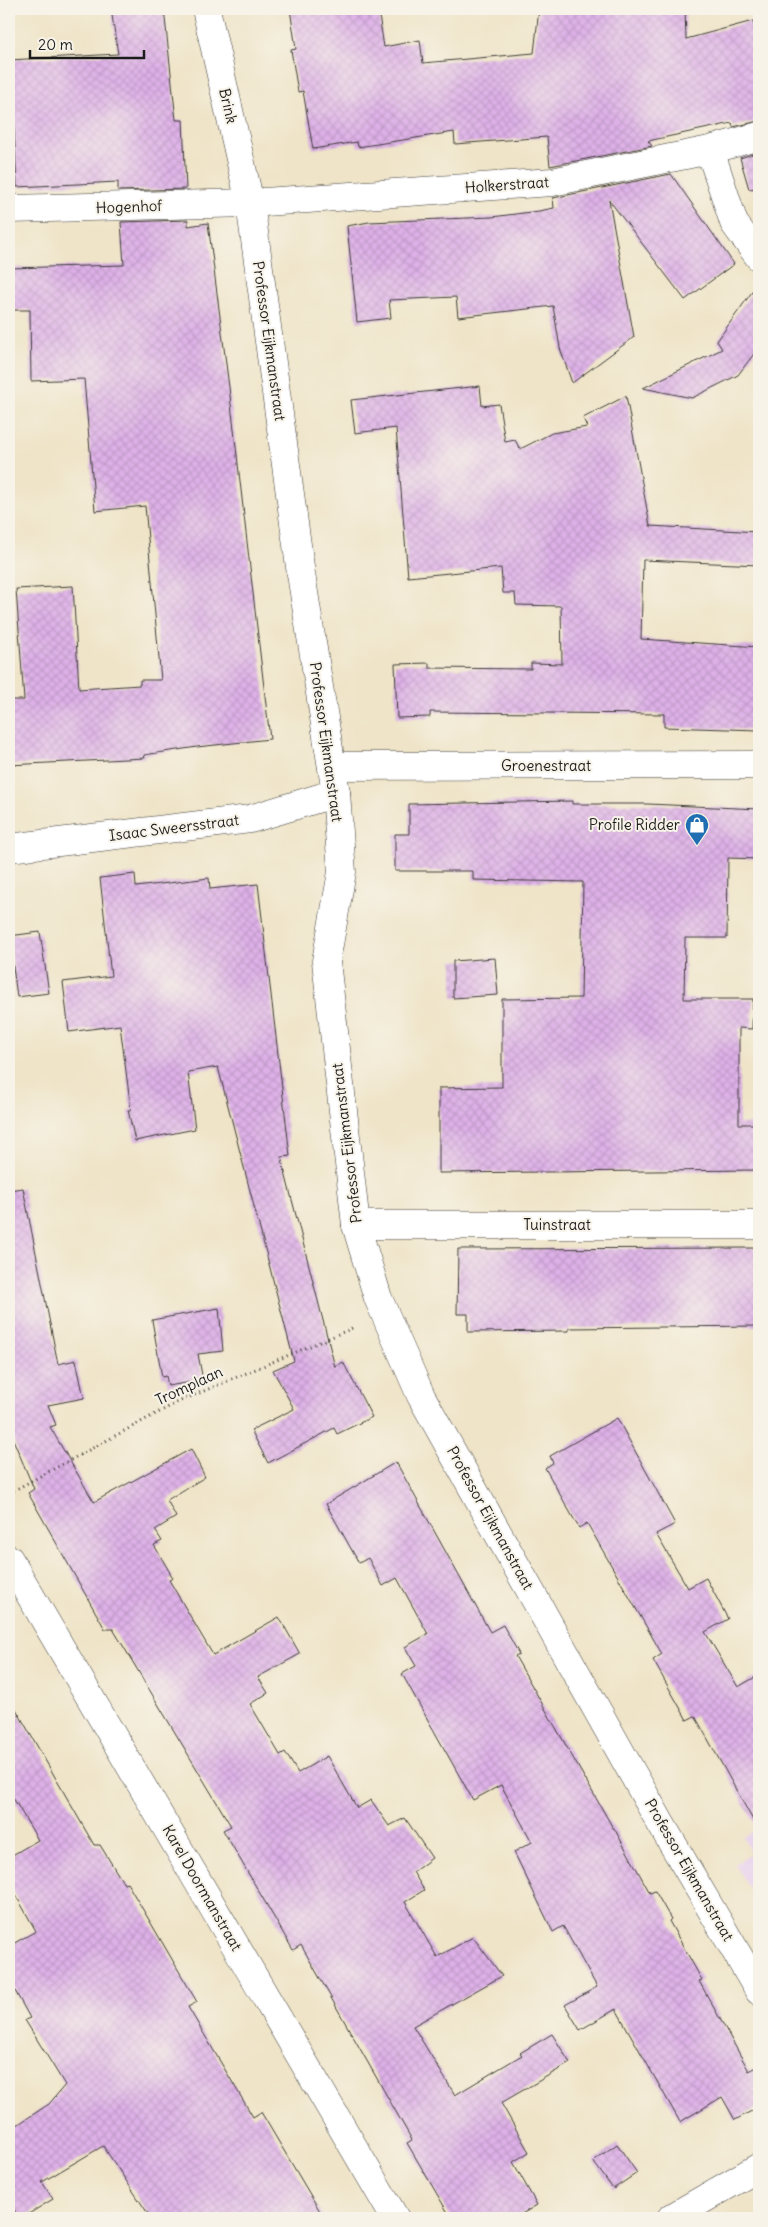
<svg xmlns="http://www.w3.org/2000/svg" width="768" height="2227" font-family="Delius,sans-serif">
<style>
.built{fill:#e8d2ee}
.building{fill:url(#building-cross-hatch)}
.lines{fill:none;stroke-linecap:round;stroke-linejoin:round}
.minor-casing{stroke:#3c3a36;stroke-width:29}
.path{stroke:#3c3a36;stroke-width:3;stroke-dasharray:1 4;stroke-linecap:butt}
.minor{stroke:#fff;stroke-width:28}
.labels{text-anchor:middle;stroke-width:4;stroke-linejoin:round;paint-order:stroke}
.street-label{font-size:15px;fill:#1c1c1c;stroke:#f7f3e8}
.poi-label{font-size:15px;fill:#1c1c1c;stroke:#f7f3e8;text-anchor:end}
</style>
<defs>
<pattern id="building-cross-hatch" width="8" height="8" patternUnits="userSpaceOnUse" patternTransform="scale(1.25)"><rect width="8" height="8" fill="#deb1e8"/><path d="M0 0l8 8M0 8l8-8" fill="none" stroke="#be98c6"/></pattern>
</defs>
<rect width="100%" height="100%" fill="#f7f3e8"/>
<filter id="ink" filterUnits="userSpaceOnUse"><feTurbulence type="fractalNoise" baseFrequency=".02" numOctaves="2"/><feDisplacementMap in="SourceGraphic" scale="10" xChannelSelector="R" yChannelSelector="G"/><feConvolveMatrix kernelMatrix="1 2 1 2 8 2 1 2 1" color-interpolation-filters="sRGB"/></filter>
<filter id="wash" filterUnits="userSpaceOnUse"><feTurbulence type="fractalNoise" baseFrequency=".0096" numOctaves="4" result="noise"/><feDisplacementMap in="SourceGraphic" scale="20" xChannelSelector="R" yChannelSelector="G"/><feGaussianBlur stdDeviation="1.12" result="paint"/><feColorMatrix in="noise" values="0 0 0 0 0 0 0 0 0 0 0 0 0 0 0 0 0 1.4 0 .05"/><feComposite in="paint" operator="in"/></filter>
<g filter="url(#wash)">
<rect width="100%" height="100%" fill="#efe4c8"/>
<path class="built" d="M 759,1828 L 759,1906 L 735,1864 L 752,1854 L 743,1837 Z"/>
<g id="blocks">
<g class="building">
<path d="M 111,9 L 164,9 L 176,120 L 183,120 L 186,189 L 118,191 L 118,182 L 17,187 L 12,90 L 9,90 L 9,60 L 118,54 Z"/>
<path d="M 290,9 L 378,9 L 384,47 L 420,40 L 423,63 L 534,53 L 539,9 L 685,9 L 686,39 L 753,21 L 759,46 L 759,121 L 733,127 L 732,123 L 648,141 L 652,146 L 550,166 L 547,137 L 455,144 L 454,132 L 358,147 L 357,142 L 313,149 L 303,91 L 298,92 L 291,50 L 296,49 Z"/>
<path d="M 759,152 L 759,188 L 749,189 L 740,158 Z"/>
<path d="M 671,174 L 734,264 L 685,300 L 609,200 L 634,337 L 572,383 L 560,348 L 553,306 L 458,317 L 456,297 L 389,300 L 391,318 L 357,322 L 347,226 L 369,222 L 492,217 L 539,211 L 554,208 L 553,198 Z"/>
<path d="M 188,220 L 188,226 L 208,223 L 229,387 L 270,739 L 197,747 L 144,755 L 145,758 L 9,765 L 9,700 L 24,700 L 16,589 L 73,586 L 79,689 L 140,685 L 140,680 L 161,680 L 145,506 L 95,511 L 84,379 L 31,381 L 30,310 L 9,310 L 9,268 L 124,265 L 121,222 Z"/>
<path d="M 759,282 L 759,347 L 738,375 L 692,398 L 643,388 L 722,349 L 717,341 Z"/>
<path d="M 480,386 L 482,406 L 499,404 L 505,442 L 515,440 L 520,449 L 552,433 L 587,427 L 583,418 L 626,396 L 650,526 L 759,532 L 759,565 L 643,560 L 641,639 L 759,647 L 759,730 L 664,727 L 664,714 L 430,712 L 430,717 L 397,718 L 395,664 L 429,663 L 429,668 L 531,669 L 531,663 L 562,664 L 561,606 L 516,605 L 515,593 L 503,593 L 501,568 L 408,577 L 396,428 L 355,433 L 351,400 Z"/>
<path d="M 572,801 L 572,804 L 648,804 L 759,809 L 759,859 L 728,858 L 727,938 L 685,938 L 684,999 L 753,999 L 752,1029 L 739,1028 L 739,1124 L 759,1124 L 759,1170 L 439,1173 L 439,1088 L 502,1087 L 502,999 L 581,998 L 583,882 L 473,880 L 473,871 L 395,871 L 395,834 L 409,834 L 409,804 Z"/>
<path d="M 135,874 L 136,887 L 209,878 L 210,889 L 258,884 L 290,1156 L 281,1157 L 335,1367 L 343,1362 L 372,1417 L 337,1434 L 334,1428 L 268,1463 L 251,1430 L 294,1409 L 273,1370 L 294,1361 L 218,1067 L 188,1072 L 195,1129 L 135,1141 L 128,1110 L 131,1110 L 120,1025 L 69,1032 L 63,982 L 111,976 L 100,878 Z"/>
<path d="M 40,932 L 49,993 L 17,997 L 9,936 Z"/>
<path d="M 495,958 L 498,995 L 453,998 L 453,961 Z"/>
<path d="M 23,1188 L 58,1364 L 76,1360 L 84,1398 L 48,1405 L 56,1425 L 50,1427 L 94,1502 L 191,1449 L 205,1477 L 167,1500 L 176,1517 L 155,1530 L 162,1541 L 154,1545 L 173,1578 L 169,1580 L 213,1655 L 279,1617 L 300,1654 L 258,1677 L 268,1693 L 250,1704 L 280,1755 L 285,1752 L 298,1773 L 327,1756 L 357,1808 L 371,1800 L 389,1826 L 405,1818 L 432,1858 L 413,1872 L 424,1890 L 405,1902 L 437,1957 L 473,1937 L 502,1976 L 413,2026 L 455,2095 L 522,2055 L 520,2053 L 552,2034 L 570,2063 L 501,2103 L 529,2152 L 513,2162 L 537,2205 L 515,2218 L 451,2218 L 407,2143 L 412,2140 L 301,1945 L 293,1950 L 223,1830 L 231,1826 L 113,1629 L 105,1629 L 28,1493 L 34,1489 L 9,1430 L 9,1190 Z"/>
<path d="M 759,1248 L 759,1326 L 569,1328 L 569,1331 L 468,1332 L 468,1314 L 457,1314 L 458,1249 Z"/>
<path d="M 219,1308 L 223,1351 L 198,1354 L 203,1380 L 168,1386 L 166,1376 L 162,1377 L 152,1320 Z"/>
<path d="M 617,1418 L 675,1524 L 656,1534 L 688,1588 L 706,1578 L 728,1619 L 705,1632 L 738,1687 L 759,1675 L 759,1831 L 695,1716 L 687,1720 L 653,1660 L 662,1654 L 587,1523 L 579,1528 L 545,1468 L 553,1463 L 550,1456 Z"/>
<path d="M 396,1462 L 490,1632 L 503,1625 L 519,1654 L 515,1656 L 613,1828 L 614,1828 L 650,1893 L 655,1891 L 671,1919 L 669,1921 L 702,1980 L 699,1981 L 749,2071 L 759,2066 L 759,2107 L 735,2120 L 722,2097 L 680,2122 L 616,2009 L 580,2030 L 565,2005 L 597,1987 L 563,1926 L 553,1932 L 514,1852 L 532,1842 L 501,1785 L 473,1800 L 402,1674 L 416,1666 L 405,1647 L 428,1634 L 397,1578 L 383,1586 L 368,1558 L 359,1563 L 326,1504 Z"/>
<path d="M 9,1697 L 94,1845 L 100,1845 L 124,1884 L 127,1883 L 145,1913 L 197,2002 L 188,2007 L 253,2117 L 261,2112 L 324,2218 L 151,2218 L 103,2146 L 42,2182 L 53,2199 L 22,2218 L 19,2218 L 9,2201 L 9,2126 L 11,2129 L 49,2104 L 65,2085 L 25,2020 L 30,2018 L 9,1980 L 9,1946 L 36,1931 L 9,1883 L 9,1857 L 38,1840 L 9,1791 Z"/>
<path d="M 617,2144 L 637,2173 L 613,2189 L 593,2161 Z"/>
</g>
</g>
</g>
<g filter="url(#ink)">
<use href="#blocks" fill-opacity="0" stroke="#3c3a36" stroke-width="1"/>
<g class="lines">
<g class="minor-casing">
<g id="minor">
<path d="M 206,9 L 250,203 L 301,574 L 336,793 L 342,872 L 326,961 L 356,1225 L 378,1298 L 421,1396 L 661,1824 L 759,1991"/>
<path d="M 710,150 L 734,223 L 759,257"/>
<path d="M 9,209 L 250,203 L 552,182 L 710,150 L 759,136"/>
<path d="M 332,766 L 759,765"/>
<path d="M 9,848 L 250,819 L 336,793"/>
<path d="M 356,1225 L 759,1225"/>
<path d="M 9,1559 L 395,2218"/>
<path d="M 671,2218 L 759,2167"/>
</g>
</g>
<path class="path" d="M 9,1493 L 178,1402 L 355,1327"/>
<use href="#minor" class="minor"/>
</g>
</g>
<defs>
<g id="shop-pin" transform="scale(1.25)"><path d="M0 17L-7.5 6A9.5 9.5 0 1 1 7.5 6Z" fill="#1f6fb2" stroke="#f7f3e8"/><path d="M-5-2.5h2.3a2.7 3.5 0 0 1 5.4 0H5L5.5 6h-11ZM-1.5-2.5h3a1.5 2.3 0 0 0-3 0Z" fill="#fff"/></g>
</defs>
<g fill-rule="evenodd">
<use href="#shop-pin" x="697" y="825"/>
</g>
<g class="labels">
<g class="street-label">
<text transform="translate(228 106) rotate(77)" y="5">Brink</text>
<text transform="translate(507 185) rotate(-4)" y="5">Holkerstraat</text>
<text transform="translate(129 207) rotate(-2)" y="5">Hogenhof</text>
<text transform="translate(269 341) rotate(82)" y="5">Professor Eijkmanstraat</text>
<text transform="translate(326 742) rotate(82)" y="5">Professor Eijkmanstraat</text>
<text x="546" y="771">Groenestraat</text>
<text transform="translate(174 828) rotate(-7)" y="5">Isaac Sweersstraat</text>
<text transform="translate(347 1143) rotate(-97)" y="5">Professor Eijkmanstraat</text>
<text x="557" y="1230">Tuinstraat</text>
<text transform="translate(189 1386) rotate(-25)" y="5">Tromplaan</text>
<text transform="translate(490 1518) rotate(61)" y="5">Professor Eijkmanstraat</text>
<text transform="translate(689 1870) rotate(60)" y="5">Professor Eijkmanstraat</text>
<text transform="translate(202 1888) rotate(60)" y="5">Karel Doormanstraat</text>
</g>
<g class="poi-label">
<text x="680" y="830">Profile Ridder</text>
</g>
</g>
<rect width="768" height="2227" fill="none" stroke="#f7f3e8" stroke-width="30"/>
<path d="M30 50v8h114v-8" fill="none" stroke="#1c1c1c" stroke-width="2.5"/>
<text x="38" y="50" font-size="15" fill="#1c1c1c" stroke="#f7f3e8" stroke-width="4" paint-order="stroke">20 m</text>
</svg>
